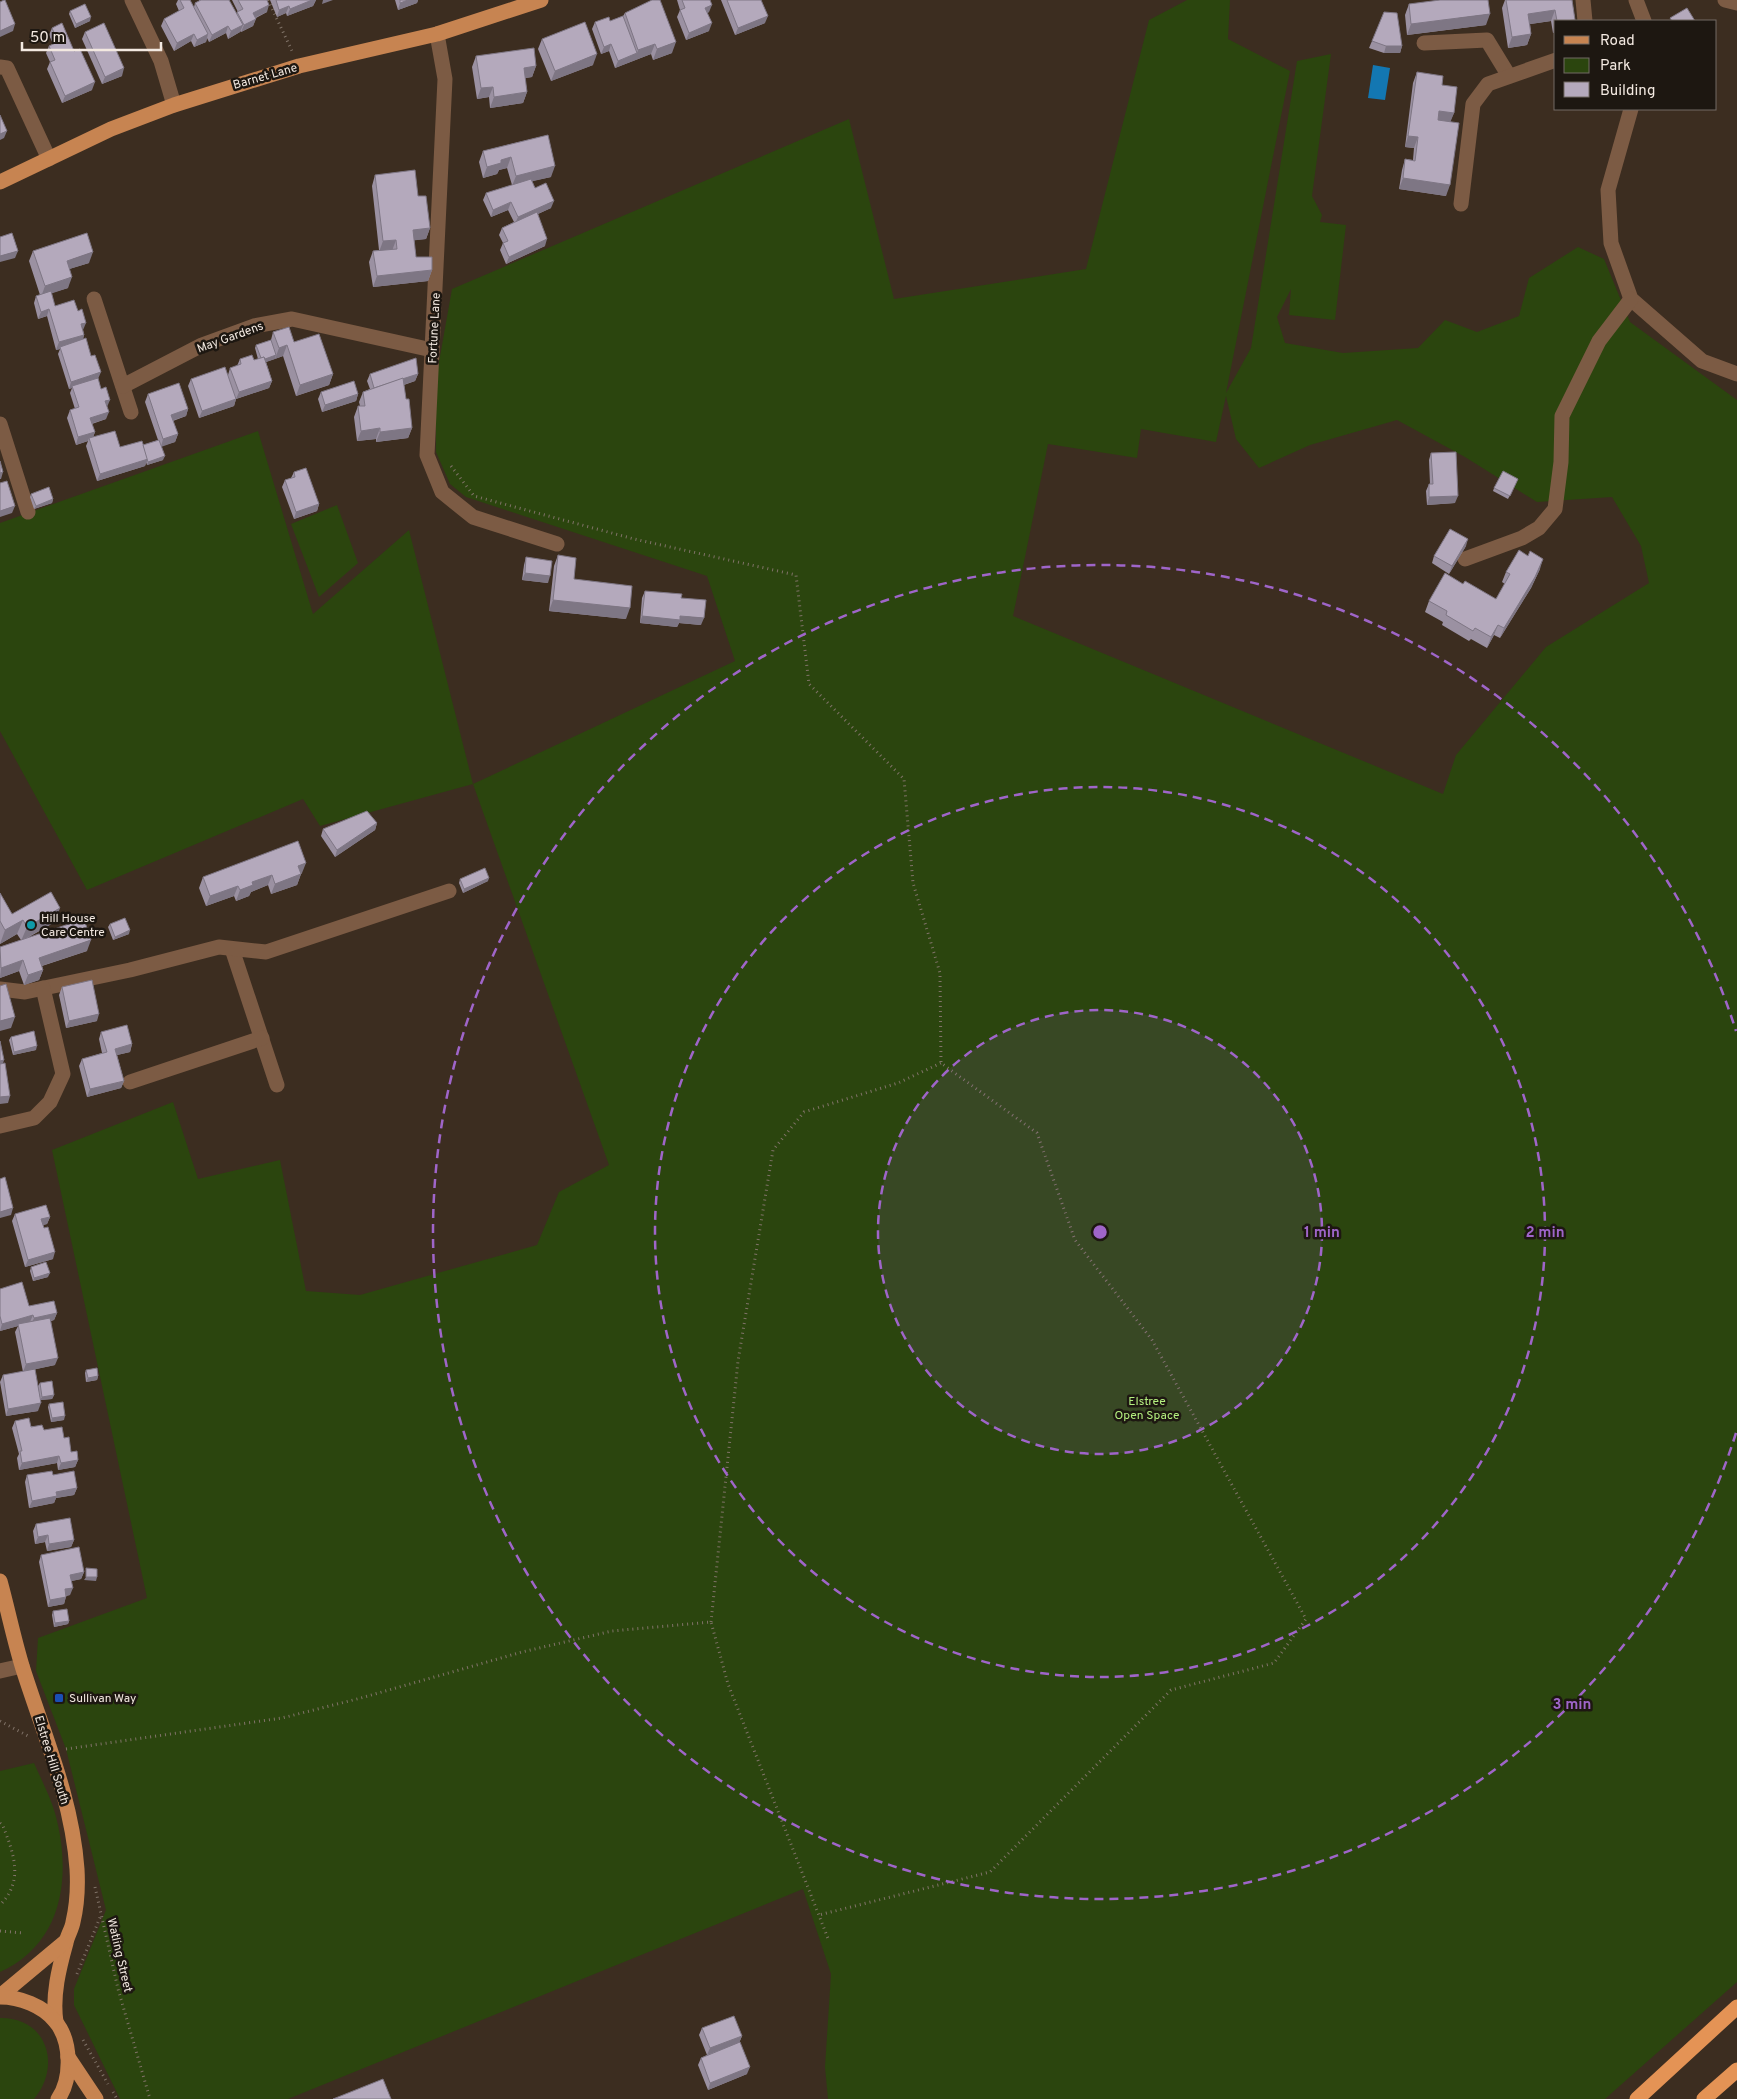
<svg xmlns="http://www.w3.org/2000/svg" width="1737" height="2099" font-family="Overpass,sans-serif">
<style>
.green{fill:#2b450e;fill-rule:evenodd}
.water{fill:#1377b2}
.lines{fill:none;stroke-linecap:round;stroke-linejoin:round}
.path{stroke:#807368;stroke-width:3;stroke-dasharray:1 4;stroke-linecap:butt}
.minor{stroke:#7c5b44;stroke-width:15}
.major{stroke:#c78451;stroke-width:15}
.highway{stroke:#e49355;stroke-width:15}
.wall{fill:#9b91a2}
.shaded-wall{fill:#7e7684}
.building{fill:#b4a9bc;stroke:#7e7684}
.ring{fill:none;stroke:#9f65c9;stroke-width:2.5;stroke-dasharray:9 6}
.culture-dot{fill:#0f9aa8;stroke:#1d1711;stroke-width:2}
.transit-dot{fill:#1a4fb4;stroke:#1d1711;stroke-width:2}
.labels{text-anchor:middle;stroke-width:5;stroke-linejoin:round;paint-order:stroke}
.street-label{font-size:12px;fill:#f3e9e1;stroke:#1d1711}
.poi-label{font-size:12px;fill:#f3e9e1;stroke:#1d1711;text-anchor:start}
.park-label{font-size:12px;fill:#b4ef7f;stroke:#1d1711}
.centre{fill:#9f65c9;stroke:#1d1711;stroke-width:2.5}
.ring-label{font-size:15px;text-anchor:middle;font-weight:bold;fill:#9f65c9;stroke:#1d1711;stroke-width:5;stroke-linejoin:round;paint-order:stroke}
</style>
<rect width="100%" height="100%" fill="#3c2d20"/>
<g class="green">
<path d="M 1187,0 L 1230,0 L 1228,39 L 1290,71 L 1226,393 L 1251,348 L 1297,61 L 1331,54 L 1312,196 L 1322,215 L 1320,222 L 1346,225 L 1335,320 L 1289,315 L 1291,289 L 1277,317 L 1285,343 L 1343,353 L 1418,348 L 1445,320 L 1477,332 L 1519,316 L 1529,278 L 1578,247 L 1604,259 L 1630,322 L 1737,400 L 1737,1982 L 1605,2099 L 828,2099 L 825,2067 L 831,1974 L 803,1889 L 288,2099 L 120,2099 L 74,2005 L 74,1989 L 106,1910 L 66,1749 L 36,1671 L 38,1638 L 147,1598 L 52,1150 L 173,1102 L 198,1179 L 280,1160 L 306,1291 L 360,1295 L 537,1245 L 559,1192 L 609,1165 L 473,784 L 320,826 L 303,799 L 87,890 L 0,731 L 0,523 L 258,431 L 313,614 L 409,530 L 473,784 L 735,661 L 707,576 L 466,497 L 450,484 L 436,452 L 436,379 L 452,289 L 849,119 L 894,299 L 1086,269 L 1149,20 ZM 1226,396 L 1236,439 L 1259,468 L 1310,445 L 1397,420 L 1465,457 L 1537,502 L 1612,497 L 1641,546 L 1649,583 L 1546,647 L 1456,755 L 1443,794 L 1013,616 L 1048,444 L 1137,458 L 1141,429 L 1216,442 Z"/>
<path d="M 337,505 L 358,563 L 319,597 L 291,524 Z"/>
<path d="M 34,1763 C 41,1779 50,1796 55,1813 C 72,1874 64,1943 0,1972 L 0,1771 Z"/>
<path d="M 0,2018 C 47,2017 62,2066 34,2099 L 0,2099 Z"/>
</g>
<path class="water" d="M 1373,65 L 1390,68 L 1385,100 L 1368,98 Z"/>
<g class="lines">
<g class="path">
<path d="M 268,0 L 292,51"/>
<path d="M 451,466 L 474,496 L 634,539 L 796,575 L 809,684 L 904,779 L 913,883 L 940,973 L 941,1063 L 1037,1133 L 1075,1240 L 1152,1340 L 1306,1619 L 1274,1663 L 1171,1690 L 990,1872 L 819,1915"/>
<path d="M 711,1622 L 738,1361 L 773,1150 L 804,1112 L 898,1083 L 941,1063"/>
<path d="M 0,1721 L 28,1736"/>
<path d="M 66,1749 L 282,1718 L 361,1698 L 522,1652 L 612,1631 L 711,1622 L 728,1684 L 829,1941"/>
<path d="M 0,1823 L 3,1826 C 14,1854 24,1881 0,1905"/>
<path d="M 95,1887 L 118,1989 L 150,2099"/>
<path d="M 0,1931 L 23,1933"/>
<path d="M 77,1974 L 101,1915"/>
<path d="M 83,2040 L 108,2084"/>
<path d="M 113,2092 L 117,2099"/>
</g>
<g class="minor">
<path d="M 132,0 L 161,61 L 174,105"/>
<path d="M 1583,0 L 1585,21"/>
<path d="M 1636,0 L 1644,21"/>
<path d="M 1725,0 L 1737,3"/>
<path d="M 437,34 L 445,79 L 427,455 L 442,492 L 473,517 L 557,544"/>
<path d="M 1424,43 L 1487,40 L 1509,76"/>
<path d="M 0,67 L 7,68 L 49,159"/>
<path d="M 1631,109 L 1608,190 L 1611,243 L 1631,299 L 1702,361 L 1737,374"/>
<path d="M 1461,204 L 1473,104 L 1488,84 L 1556,60"/>
<path d="M 94,299 L 131,412"/>
<path d="M 123,386 L 202,345 L 254,326 L 292,319 L 432,350"/>
<path d="M 0,424 L 28,512"/>
<path d="M 1465,559 L 1522,538 L 1539,528 L 1555,509 L 1561,462 L 1562,416 L 1599,341 L 1631,299"/>
<path d="M 232,949 L 277,1085"/>
<path d="M 0,989 L 25,992 L 130,970 L 219,947 L 266,952 L 449,891"/>
<path d="M 130,1082 L 262,1038"/>
<path d="M 0,1126 L 34,1118 L 50,1102 L 63,1074 L 43,988"/>
<path d="M 0,1671 L 22,1666"/>
</g>
<g class="major">
<path d="M 0,182 L 111,129 L 174,105 L 299,66 L 437,34 L 541,0"/>
<path d="M 0,1581 C 8,1610 14,1640 23,1669 C 44,1735 72,1799 77,1869 C 78,1886 77,1905 73,1922 C 72,1929 67,1936 66,1943 C 59,1968 52,1996 56,2022"/>
<path d="M 0,1996 L 66,1941"/>
<path d="M 0,1997 C 20,1997 43,2006 55,2021 C 72,2041 72,2079 58,2099"/>
<path d="M 68,2057 L 96,2099"/>
</g>
<g class="highway">
<path d="M 1637,2099 L 1737,2007"/>
<path d="M 1704,2099 L 1737,2070"/>
</g>
</g>
<g class="wall">
<path d="M 178,0 L 190,0 L 194,7 L 195,3 L 199,1 L 199,0 L 229,0 L 237,14 L 238,12 L 232,0 L 267,0 L 267,12 L 256,18 L 253,26 L 241,32 L 241,31 L 240,32 L 228,39 L 226,33 L 209,42 L 207,38 L 206,42 L 194,47 L 191,41 L 174,51 L 161,26 L 164,19 L 179,11 L 176,4 Z"/>
<path d="M 270,0 L 316,0 L 313,6 L 287,16 L 286,13 L 277,17 Z"/>
<path d="M 395,0 L 418,0 L 417,3 L 398,10 Z"/>
<path d="M 677,0 L 710,0 L 709,12 L 707,13 L 709,31 L 686,40 L 677,17 L 680,10 Z"/>
<path d="M 721,0 L 761,0 L 765,23 L 735,35 Z"/>
<path d="M 1505,0 L 1572,0 L 1575,20 L 1575,21 L 1556,21 L 1556,33 L 1553,33 L 1551,21 L 1530,24 L 1531,34 L 1527,45 L 1508,48 L 1502,8 Z"/>
<path d="M 1409,4 L 1486,25 L 1407,35 L 1405,15 Z"/>
<path d="M 70,11 L 90,21 L 75,28 L 69,14 Z"/>
<path d="M 625,13 L 672,53 L 653,60 L 651,54 L 615,68 L 609,51 L 601,54 L 592,29 L 595,22 L 610,21 L 623,16 Z"/>
<path d="M 52,28 L 92,90 L 62,103 L 47,69 L 50,62 L 46,53 L 49,46 L 53,44 L 49,35 Z"/>
<path d="M 85,32 L 122,76 L 102,84 L 82,39 Z"/>
<path d="M 542,39 L 593,65 L 551,81 L 538,49 Z"/>
<path d="M 1372,41 L 1402,46 L 1400,53 L 1384,53 L 1369,48 Z"/>
<path d="M 476,56 L 536,66 L 532,77 L 525,78 L 527,92 L 523,103 L 490,108 L 489,97 L 477,99 L 472,67 Z"/>
<path d="M 1417,72 L 1442,85 L 1454,113 L 1450,121 L 1446,196 L 1399,189 L 1402,170 L 1405,159 L 1413,160 L 1414,148 L 1405,147 L 1413,83 Z"/>
<path d="M 548,135 L 551,177 L 532,181 L 535,188 L 551,208 L 538,214 L 545,246 L 506,264 L 500,250 L 503,243 L 499,235 L 502,228 L 514,222 L 508,210 L 491,217 L 483,200 L 486,193 L 512,185 L 507,168 L 499,170 L 497,174 L 483,178 L 479,162 L 483,151 Z"/>
<path d="M 375,175 L 418,196 L 430,228 L 426,239 L 414,240 L 416,257 L 432,270 L 428,281 L 373,287 L 369,262 L 373,251 L 379,250 L 372,186 Z"/>
<path d="M 33,251 L 89,263 L 69,269 L 68,288 L 51,293 L 55,306 L 83,330 L 84,335 L 83,339 L 98,380 L 107,407 L 106,419 L 92,424 L 95,432 L 93,437 L 120,447 L 143,445 L 158,440 L 145,402 L 148,394 L 188,409 L 186,416 L 173,421 L 178,434 L 175,442 L 161,446 L 163,460 L 147,465 L 146,462 L 145,466 L 97,481 L 86,446 L 88,441 L 76,445 L 67,418 L 70,410 L 75,409 L 70,393 L 72,388 L 69,389 L 58,354 L 60,349 L 56,350 L 47,316 L 38,319 L 34,303 L 36,296 L 40,295 L 29,261 Z"/>
<path d="M 273,332 L 294,342 L 333,374 L 329,385 L 296,396 L 283,356 L 266,362 L 272,381 L 269,388 L 236,399 L 234,406 L 199,418 L 188,386 L 191,379 L 228,375 L 230,368 L 237,366 L 240,359 L 254,360 L 258,359 L 255,348 L 256,345 L 271,340 Z"/>
<path d="M 370,374 L 418,374 L 415,381 L 404,385 L 406,399 L 412,428 L 408,438 L 376,442 L 376,439 L 357,441 L 354,417 L 358,406 L 360,406 L 359,402 L 363,392 L 370,389 L 367,381 Z"/>
<path d="M 321,392 L 358,394 L 356,401 L 322,412 L 318,399 Z"/>
<path d="M 1431,453 L 1455,503 L 1427,505 L 1426,491 L 1429,484 L 1430,484 L 1429,460 Z"/>
<path d="M 294,472 L 319,504 L 317,511 L 294,519 L 282,487 L 285,480 L 291,478 Z"/>
<path d="M 1518,479 L 1508,499 L 1493,491 L 1494,488 Z"/>
<path d="M 31,494 L 53,499 L 52,503 L 34,509 L 30,497 Z"/>
<path d="M 1466,546 L 1449,574 L 1432,563 L 1434,556 Z"/>
<path d="M 558,555 L 574,579 L 626,619 L 549,611 L 554,566 Z"/>
<path d="M 526,557 L 548,583 L 522,580 L 524,565 Z"/>
<path d="M 1540,569 L 1531,588 L 1500,638 L 1494,635 L 1487,648 L 1471,639 L 1469,641 L 1442,625 L 1443,622 L 1425,612 L 1429,601 L 1463,584 L 1496,599 L 1505,584 L 1502,582 L 1506,572 Z"/>
<path d="M 645,591 L 701,625 L 679,623 L 677,627 L 640,623 L 642,598 Z"/>
<path d="M 377,823 L 375,830 L 335,857 L 321,836 L 323,829 Z"/>
<path d="M 302,873 L 301,874 L 297,885 L 271,894 L 268,885 L 251,892 L 249,896 L 236,901 L 234,896 L 206,906 L 199,888 L 203,877 Z"/>
<path d="M 460,879 L 488,881 L 463,893 L 459,883 Z"/>
<path d="M 0,893 L 12,914 L 55,922 L 29,937 L 87,951 L 42,966 L 43,970 L 39,980 L 24,985 L 19,971 L 0,978 L 0,947 L 21,940 L 17,934 L 0,944 Z"/>
<path d="M 110,924 L 129,934 L 113,940 L 108,927 Z"/>
<path d="M 62,987 L 97,1021 L 66,1028 L 59,995 Z"/>
<path d="M 101,1032 L 132,1044 L 130,1052 L 117,1055 L 124,1081 L 121,1088 L 87,1097 L 79,1066 L 82,1059 L 102,1053 L 99,1039 Z"/>
<path d="M 11,1037 L 36,1050 L 13,1055 L 9,1040 Z"/>
<path d="M 15,1214 L 50,1217 L 47,1224 L 43,1225 L 53,1259 L 25,1267 L 12,1221 Z"/>
<path d="M 31,1267 L 48,1277 L 33,1281 L 30,1271 Z"/>
<path d="M 0,1289 L 29,1306 L 57,1313 L 54,1320 L 51,1321 L 55,1365 L 31,1370 L 38,1411 L 6,1416 L 0,1382 L 3,1375 L 23,1372 L 15,1332 L 18,1326 L 0,1331 Z"/>
<path d="M 86,1370 L 98,1376 L 97,1380 L 86,1382 L 85,1373 Z"/>
<path d="M 40,1383 L 54,1395 L 52,1399 L 40,1400 L 38,1386 Z"/>
<path d="M 49,1404 L 64,1420 L 51,1422 L 48,1407 Z"/>
<path d="M 15,1421 L 44,1430 L 64,1438 L 71,1452 L 78,1460 L 75,1467 L 58,1470 L 57,1463 L 19,1470 L 17,1458 L 19,1454 L 12,1428 Z"/>
<path d="M 27,1475 L 53,1475 L 77,1488 L 74,1495 L 56,1498 L 54,1503 L 29,1508 L 25,1482 Z"/>
<path d="M 36,1524 L 74,1540 L 71,1547 L 47,1551 L 45,1542 L 35,1544 L 33,1531 Z"/>
<path d="M 41,1555 L 84,1572 L 81,1579 L 71,1581 L 70,1595 L 66,1596 L 64,1604 L 48,1607 L 39,1562 Z"/>
<path d="M 53,1611 L 69,1621 L 68,1624 L 54,1627 L 52,1615 Z"/>
<path d="M 702,2028 L 742,2036 L 739,2043 L 747,2074 L 708,2090 L 698,2065 L 701,2058 L 707,2055 L 699,2035 Z"/>
</g>
<g class="shaded-wall">
<path d="M 312,0 L 316,0 L 313,6 L 287,16 L 290,9 Z"/>
<path d="M 323,0 L 333,0 L 322,4 Z"/>
<path d="M 408,0 L 418,0 L 417,3 L 398,10 L 400,3 Z"/>
<path d="M 269,5 L 267,12 L 250,20 L 253,13 Z"/>
<path d="M 712,5 L 709,12 L 703,15 L 705,8 Z"/>
<path d="M 289,6 L 286,13 L 277,17 L 279,10 Z"/>
<path d="M 1555,10 L 1551,21 L 1524,25 L 1528,14 Z"/>
<path d="M 1490,14 L 1486,25 L 1407,35 L 1411,24 Z"/>
<path d="M 768,16 L 765,23 L 735,35 L 738,28 Z"/>
<path d="M 91,17 L 90,21 L 75,28 L 76,24 Z"/>
<path d="M 256,19 L 253,26 L 241,32 L 244,25 Z"/>
<path d="M 712,23 L 709,31 L 686,40 L 689,33 Z"/>
<path d="M 15,24 L 13,31 L 0,37 L 0,31 Z"/>
<path d="M 243,25 L 240,32 L 228,39 L 231,31 Z"/>
<path d="M 228,26 L 226,33 L 209,42 L 212,35 Z"/>
<path d="M 1556,26 L 1556,33 L 1553,33 Z"/>
<path d="M 194,34 L 191,41 L 174,51 L 177,43 Z"/>
<path d="M 208,34 L 206,42 L 194,47 L 197,40 Z"/>
<path d="M 1531,34 L 1527,45 L 1508,48 L 1512,37 Z"/>
<path d="M 676,42 L 672,53 L 653,60 L 657,49 Z"/>
<path d="M 611,44 L 609,51 L 601,54 L 604,47 Z"/>
<path d="M 655,44 L 651,54 L 615,68 L 618,61 L 637,53 L 638,50 Z"/>
<path d="M 1386,46 L 1402,46 L 1400,53 L 1384,53 Z"/>
<path d="M 597,54 L 593,65 L 551,81 L 555,71 Z"/>
<path d="M 536,66 L 532,77 L 520,79 L 524,68 Z"/>
<path d="M 124,68 L 122,76 L 102,84 L 105,77 Z"/>
<path d="M 95,82 L 92,90 L 62,103 L 65,96 Z"/>
<path d="M 493,87 L 489,97 L 477,99 L 481,88 Z"/>
<path d="M 527,92 L 523,103 L 490,108 L 494,97 Z"/>
<path d="M 1439,111 L 1454,113 L 1450,123 L 1435,121 Z"/>
<path d="M 7,131 L 4,138 L 0,140 L 0,134 Z"/>
<path d="M 1408,136 L 1418,137 L 1414,148 L 1405,147 Z"/>
<path d="M 511,157 L 507,168 L 499,170 L 497,174 L 483,178 L 487,167 L 501,160 Z"/>
<path d="M 555,166 L 551,177 L 512,186 L 516,176 Z"/>
<path d="M 1403,178 L 1450,185 L 1446,196 L 1399,189 Z"/>
<path d="M 554,201 L 551,208 L 515,224 L 518,217 Z"/>
<path d="M 511,202 L 508,210 L 491,217 L 493,210 Z"/>
<path d="M 430,228 L 426,239 L 409,241 L 413,230 Z"/>
<path d="M 547,239 L 545,246 L 506,264 L 509,257 Z"/>
<path d="M 396,240 L 392,251 L 379,252 L 383,241 Z"/>
<path d="M 18,251 L 15,258 L 0,262 L 0,256 Z"/>
<path d="M 93,252 L 89,263 L 63,271 L 67,261 Z"/>
<path d="M 432,270 L 428,281 L 373,287 L 377,276 Z"/>
<path d="M 72,277 L 68,288 L 41,297 L 45,286 Z"/>
<path d="M 49,309 L 47,316 L 38,319 L 41,312 Z"/>
<path d="M 86,323 L 83,330 L 81,324 Z"/>
<path d="M 84,335 L 82,342 L 60,347 L 60,349 L 56,350 L 59,342 Z"/>
<path d="M 287,345 L 283,356 L 275,359 L 279,348 Z"/>
<path d="M 276,355 L 275,359 L 260,364 L 261,360 Z"/>
<path d="M 101,372 L 98,379 L 72,386 L 72,388 L 69,389 L 71,382 Z"/>
<path d="M 333,374 L 329,385 L 296,396 L 300,385 Z"/>
<path d="M 418,374 L 415,381 L 372,395 L 374,388 Z"/>
<path d="M 272,381 L 269,388 L 236,399 L 234,406 L 199,418 L 202,411 L 236,399 L 239,392 Z"/>
<path d="M 358,394 L 356,401 L 322,412 L 325,405 Z"/>
<path d="M 110,400 L 107,407 L 105,401 Z"/>
<path d="M 188,409 L 186,416 L 168,422 L 171,415 Z"/>
<path d="M 109,412 L 106,419 L 87,425 L 90,418 Z"/>
<path d="M 380,428 L 376,439 L 357,441 L 361,431 Z"/>
<path d="M 412,428 L 408,438 L 376,442 L 380,432 Z"/>
<path d="M 95,432 L 92,440 L 89,438 L 88,441 L 76,445 L 78,437 Z"/>
<path d="M 178,434 L 175,442 L 161,447 L 163,439 Z"/>
<path d="M 165,456 L 163,460 L 147,465 L 148,462 Z"/>
<path d="M 148,459 L 145,466 L 97,481 L 100,474 Z"/>
<path d="M 3,472 L 1,479 L 0,479 L 0,473 Z"/>
<path d="M 1458,496 L 1455,503 L 1427,505 L 1429,497 Z"/>
<path d="M 53,499 L 52,503 L 34,509 L 36,506 Z"/>
<path d="M 319,504 L 317,511 L 294,519 L 296,512 Z"/>
<path d="M 15,506 L 12,513 L 0,517 L 0,511 Z"/>
<path d="M 1468,539 L 1466,546 L 1449,574 L 1452,566 Z"/>
<path d="M 1543,559 L 1540,569 L 1531,588 L 1500,638 L 1504,628 Z"/>
<path d="M 525,573 L 550,576 L 548,583 L 522,580 Z"/>
<path d="M 553,600 L 630,608 L 626,619 L 549,611 Z"/>
<path d="M 642,616 L 680,616 L 704,618 L 701,625 L 679,623 L 677,627 L 640,623 Z"/>
<path d="M 1498,625 L 1494,635 L 1487,648 L 1491,637 Z"/>
<path d="M 377,823 L 375,830 L 335,857 L 337,850 Z"/>
<path d="M 306,863 L 302,873 L 298,875 L 301,874 L 297,885 L 271,894 L 275,884 L 298,866 Z"/>
<path d="M 272,875 L 268,885 L 251,892 L 249,896 L 236,901 L 240,890 L 252,882 Z"/>
<path d="M 489,878 L 488,881 L 463,893 L 464,889 Z"/>
<path d="M 238,886 L 234,896 L 206,906 L 210,896 Z"/>
<path d="M 60,908 L 55,922 L 21,941 L 27,927 Z"/>
<path d="M 23,920 L 17,934 L 0,944 L 5,930 Z"/>
<path d="M 130,930 L 129,934 L 113,940 L 115,937 Z"/>
<path d="M 91,940 L 87,951 L 35,968 L 39,958 Z"/>
<path d="M 23,960 L 19,971 L 0,978 L 1,968 Z"/>
<path d="M 43,970 L 39,980 L 24,985 L 28,975 Z"/>
<path d="M 99,1014 L 97,1021 L 66,1028 L 69,1021 Z"/>
<path d="M 15,1017 L 11,1028 L 0,1031 L 0,1021 Z"/>
<path d="M 132,1044 L 130,1052 L 113,1056 L 115,1049 Z"/>
<path d="M 37,1046 L 36,1050 L 13,1055 L 14,1052 Z"/>
<path d="M 4,1060 L 2,1067 L 0,1068 L 0,1061 Z"/>
<path d="M 124,1081 L 121,1088 L 87,1097 L 90,1089 Z"/>
<path d="M 10,1096 L 8,1103 L 0,1104 L 0,1097 Z"/>
<path d="M 13,1208 L 11,1215 L 0,1218 L 0,1212 Z"/>
<path d="M 50,1217 L 47,1224 L 38,1226 L 41,1219 Z"/>
<path d="M 55,1252 L 53,1259 L 25,1267 L 28,1260 Z"/>
<path d="M 50,1273 L 48,1277 L 33,1281 L 34,1278 Z"/>
<path d="M 57,1313 L 54,1320 L 31,1325 L 34,1318 Z"/>
<path d="M 33,1315 L 30,1322 L 18,1324 L 18,1326 L 0,1331 L 2,1324 Z"/>
<path d="M 58,1358 L 55,1365 L 23,1372 L 26,1364 Z"/>
<path d="M 98,1376 L 97,1380 L 86,1382 L 88,1378 Z"/>
<path d="M 54,1395 L 52,1399 L 40,1400 L 42,1397 Z"/>
<path d="M 41,1403 L 38,1411 L 6,1416 L 8,1409 Z"/>
<path d="M 65,1416 L 64,1420 L 51,1422 L 52,1418 Z"/>
<path d="M 59,1456 L 57,1463 L 19,1470 L 22,1463 Z"/>
<path d="M 78,1460 L 75,1467 L 58,1470 L 61,1463 Z"/>
<path d="M 77,1488 L 74,1495 L 56,1498 L 54,1503 L 29,1508 L 32,1501 L 56,1492 Z"/>
<path d="M 48,1535 L 45,1542 L 35,1544 L 38,1537 Z"/>
<path d="M 74,1540 L 71,1547 L 47,1551 L 49,1544 Z"/>
<path d="M 84,1572 L 81,1579 L 68,1582 L 70,1575 Z"/>
<path d="M 86,1577 L 97,1577 L 96,1581 L 84,1580 Z"/>
<path d="M 73,1588 L 70,1595 L 62,1596 L 65,1589 Z"/>
<path d="M 66,1597 L 64,1604 L 48,1607 L 50,1600 Z"/>
<path d="M 69,1621 L 68,1624 L 54,1627 L 55,1623 Z"/>
<path d="M 742,2036 L 739,2043 L 707,2055 L 710,2048 Z"/>
<path d="M 750,2067 L 747,2074 L 708,2090 L 710,2083 Z"/>
</g>
<g class="building">
<path d="M 4,0 L 5,0 L 15,24 L 0,31 L 0,2 Z"/>
<path d="M 180,0 L 190,0 L 208,34 L 197,40 L 194,34 L 177,43 L 164,19 L 184,8 Z"/>
<path d="M 201,0 L 229,0 L 243,25 L 231,31 L 228,26 L 212,35 L 195,3 Z"/>
<path d="M 238,0 L 267,0 L 269,5 L 253,13 L 256,19 L 244,25 L 237,12 L 243,9 Z"/>
<path d="M 276,0 L 312,0 L 290,9 L 289,6 L 279,10 Z"/>
<path d="M 400,0 L 408,0 L 400,3 Z"/>
<path d="M 652,0 L 660,0 L 676,42 L 657,49 L 655,44 L 638,50 L 625,13 Z"/>
<path d="M 682,0 L 710,0 L 712,5 L 705,8 L 712,23 L 689,33 L 680,10 L 685,8 Z"/>
<path d="M 727,0 L 761,0 L 768,16 L 738,28 Z"/>
<path d="M 1440,0 L 1488,0 L 1490,14 L 1411,24 L 1409,4 Z"/>
<path d="M 1506,0 L 1572,0 L 1575,20 L 1564,21 L 1557,21 L 1555,10 L 1528,14 L 1531,34 L 1512,37 Z"/>
<path d="M 85,4 L 91,17 L 76,24 L 70,11 Z"/>
<path d="M 1687,8 L 1695,21 L 1672,21 L 1670,18 Z"/>
<path d="M 1384,12 L 1397,13 L 1402,46 L 1386,46 L 1372,41 Z"/>
<path d="M 623,16 L 637,53 L 618,61 L 611,44 L 604,47 L 595,22 L 609,17 L 610,21 Z"/>
<path d="M 585,22 L 597,54 L 555,71 L 542,39 Z"/>
<path d="M 62,23 L 74,51 L 80,49 L 95,82 L 65,96 L 50,62 L 55,60 L 49,46 L 58,42 L 52,28 Z"/>
<path d="M 104,23 L 124,68 L 105,77 L 85,32 Z"/>
<path d="M 534,48 L 536,66 L 524,68 L 527,92 L 494,97 L 493,87 L 481,88 L 476,56 Z"/>
<path d="M 1417,72 L 1443,76 L 1442,85 L 1457,87 L 1454,113 L 1439,111 L 1438,120 L 1459,123 L 1450,185 L 1403,178 L 1405,159 L 1415,161 L 1418,137 L 1408,136 Z"/>
<path d="M 0,115 L 7,131 L 0,134 Z"/>
<path d="M 548,135 L 555,166 L 516,176 L 511,157 L 501,160 L 501,163 L 487,167 L 483,151 Z"/>
<path d="M 415,170 L 418,196 L 426,196 L 430,228 L 413,230 L 416,257 L 432,257 L 432,270 L 377,276 L 373,251 L 397,249 L 396,240 L 383,241 L 375,175 Z"/>
<path d="M 531,179 L 535,188 L 546,183 L 554,201 L 518,217 L 511,202 L 493,210 L 486,193 Z"/>
<path d="M 537,212 L 547,239 L 509,257 L 503,243 L 508,241 L 502,228 Z"/>
<path d="M 12,233 L 18,251 L 0,256 L 0,237 Z"/>
<path d="M 87,233 L 93,252 L 67,261 L 72,277 L 45,286 L 33,251 Z"/>
<path d="M 51,291 L 55,306 L 74,300 L 78,311 L 82,309 L 86,323 L 81,324 L 84,335 L 59,342 L 49,309 L 41,312 L 36,296 Z"/>
<path d="M 289,327 L 294,342 L 319,334 L 333,374 L 300,385 L 287,345 L 279,348 L 273,332 Z"/>
<path d="M 86,338 L 91,356 L 95,355 L 101,372 L 71,382 L 60,347 Z"/>
<path d="M 271,340 L 276,355 L 265,359 L 264,357 L 261,358 L 256,345 Z"/>
<path d="M 252,355 L 254,360 L 264,357 L 272,381 L 239,392 L 230,368 L 241,364 L 240,359 Z"/>
<path d="M 416,358 L 418,374 L 374,388 L 370,374 Z"/>
<path d="M 225,367 L 236,399 L 202,411 L 191,379 Z"/>
<path d="M 98,378 L 101,389 L 106,387 L 110,400 L 105,401 L 109,412 L 90,418 L 95,432 L 78,437 L 70,410 L 79,407 L 72,386 Z"/>
<path d="M 403,378 L 406,399 L 409,399 L 412,428 L 380,432 L 380,428 L 361,431 L 358,406 L 365,406 L 363,392 Z"/>
<path d="M 354,381 L 358,394 L 325,405 L 321,392 Z"/>
<path d="M 179,383 L 188,409 L 171,415 L 178,434 L 163,439 L 148,394 Z"/>
<path d="M 115,431 L 120,447 L 142,441 L 148,459 L 100,474 L 89,438 Z"/>
<path d="M 159,440 L 165,456 L 148,462 L 143,445 Z"/>
<path d="M 1456,452 L 1458,496 L 1429,497 L 1429,484 L 1433,484 L 1431,453 Z"/>
<path d="M 0,461 L 3,472 L 0,473 Z"/>
<path d="M 306,468 L 319,504 L 296,512 L 285,480 L 295,477 L 294,472 Z"/>
<path d="M 1503,471 L 1518,479 L 1510,496 L 1494,488 Z"/>
<path d="M 7,481 L 15,506 L 0,511 L 0,483 Z"/>
<path d="M 49,487 L 53,499 L 36,506 L 31,494 Z"/>
<path d="M 1450,529 L 1468,539 L 1452,566 L 1434,556 Z"/>
<path d="M 1519,550 L 1528,556 L 1530,551 L 1543,559 L 1535,577 L 1504,628 L 1498,625 L 1491,637 L 1475,628 L 1473,631 L 1446,615 L 1447,611 L 1429,601 L 1445,573 L 1463,584 L 1465,581 L 1496,599 L 1510,574 L 1506,572 Z"/>
<path d="M 558,555 L 576,558 L 574,579 L 632,586 L 630,608 L 553,600 Z"/>
<path d="M 526,557 L 552,561 L 550,576 L 525,573 Z"/>
<path d="M 645,591 L 682,594 L 681,598 L 706,600 L 704,618 L 680,616 L 680,620 L 642,616 Z"/>
<path d="M 367,811 L 377,823 L 337,850 L 323,829 Z"/>
<path d="M 298,841 L 306,863 L 298,866 L 301,874 L 275,884 L 272,875 L 252,882 L 253,885 L 240,890 L 238,886 L 210,896 L 203,877 Z"/>
<path d="M 485,868 L 489,878 L 464,889 L 460,879 Z"/>
<path d="M 51,892 L 60,908 L 27,927 L 23,920 L 5,930 L 0,921 L 0,893 L 12,914 Z"/>
<path d="M 125,918 L 130,930 L 115,937 L 110,924 Z"/>
<path d="M 84,919 L 91,940 L 39,958 L 43,970 L 28,975 L 23,960 L 1,968 L 0,947 Z"/>
<path d="M 92,980 L 99,1014 L 69,1021 L 62,987 Z"/>
<path d="M 6,984 L 15,1017 L 0,1021 L 0,986 Z"/>
<path d="M 127,1025 L 132,1044 L 115,1049 L 124,1081 L 90,1089 L 82,1059 L 107,1052 L 101,1032 Z"/>
<path d="M 34,1031 L 37,1046 L 14,1052 L 11,1037 Z"/>
<path d="M 0,1041 L 4,1060 L 0,1061 Z"/>
<path d="M 5,1063 L 10,1096 L 0,1097 L 0,1064 Z"/>
<path d="M 5,1177 L 13,1208 L 0,1212 L 0,1179 Z"/>
<path d="M 46,1205 L 50,1217 L 41,1219 L 44,1228 L 48,1227 L 55,1252 L 28,1260 L 15,1214 Z"/>
<path d="M 46,1262 L 50,1273 L 34,1278 L 31,1267 Z"/>
<path d="M 22,1282 L 29,1306 L 54,1301 L 57,1313 L 34,1318 L 33,1315 L 2,1324 L 0,1316 L 0,1289 Z"/>
<path d="M 50,1318 L 58,1358 L 26,1364 L 18,1324 Z"/>
<path d="M 97,1368 L 98,1376 L 88,1378 L 86,1370 Z"/>
<path d="M 35,1369 L 41,1403 L 8,1409 L 3,1375 Z"/>
<path d="M 52,1381 L 54,1395 L 42,1397 L 40,1383 Z"/>
<path d="M 63,1402 L 65,1416 L 52,1418 L 49,1404 Z"/>
<path d="M 29,1418 L 31,1427 L 42,1425 L 44,1430 L 62,1427 L 64,1438 L 69,1437 L 71,1452 L 77,1451 L 78,1460 L 61,1463 L 59,1456 L 22,1463 L 20,1451 L 22,1451 L 15,1421 Z"/>
<path d="M 52,1471 L 53,1475 L 74,1471 L 77,1488 L 56,1492 L 57,1496 L 32,1501 L 27,1475 Z"/>
<path d="M 70,1518 L 74,1540 L 49,1544 L 48,1535 L 38,1537 L 36,1524 Z"/>
<path d="M 79,1547 L 84,1572 L 70,1575 L 73,1588 L 65,1589 L 66,1597 L 50,1600 L 41,1555 Z"/>
<path d="M 86,1568 L 97,1569 L 97,1577 L 86,1577 Z"/>
<path d="M 67,1609 L 69,1621 L 55,1623 L 53,1611 Z"/>
<path d="M 734,2016 L 742,2036 L 710,2048 L 702,2028 Z"/>
<path d="M 740,2042 L 750,2067 L 710,2083 L 701,2058 Z"/>
<path d="M 383,2079 L 391,2099 L 333,2099 Z"/>
</g>
<circle cx="1100" cy="1232" r="222" fill="#9f65c9" fill-opacity=".12"/>
<g class="ring">
<circle cx="1100" cy="1232" r="222"/>
<circle cx="1100" cy="1232" r="445"/>
<path d="M1736 1433A667 667 0 1 1 1736 1031"/>
</g>
<circle class="culture-dot" cx="31" cy="925" r="5"/>
<rect class="transit-dot" x="54" y="1693" width="10" height="10" rx="2.5"/>
<g class="labels">
<g class="street-label">
<text transform="translate(265 76) rotate(-16)" y="4">Barnet Lane</text>
<text transform="translate(434 328) rotate(-87)" y="4">Fortune Lane</text>
<text transform="translate(230 337) rotate(-20)" y="4">May Gardens</text>
<text transform="translate(52 1760) rotate(73)" y="4">Elstree Hill South</text>
<text transform="translate(120 1955) rotate(77)" y="4">Watling Street</text>
</g>
<g class="poi-label">
<text x="41" y="922">Hill House<tspan x="41" dy="14">Care Centre</tspan></text>
<text x="69" y="1702">Sullivan Way</text>
</g>
<g class="park-label">
<text x="1147" y="1405">Elstree<tspan x="1147" dy="14">Open Space</tspan></text>
</g>
</g>
<circle cx="1100" cy="1232" r="8" class="centre"/>
<g class="ring-label">
<text x="1322" y="1237">1 min</text>
<text x="1545" y="1237">2 min</text>
<text x="1572" y="1709">3 min</text>
</g>
<rect x="1554" y="20" width="162" height="90" fill="#1d1711" stroke="#736b64"/>
<rect x="1564" y="36" width="25" height="8" fill="#c78451" stroke="#736b64"/>
<text x="1600" y="45" font-size="15" fill="#f3e9e1">Road</text>
<rect x="1564" y="58" width="25" height="15" fill="#2b450e" stroke="#736b64"/>
<text x="1600" y="70" font-size="15" fill="#f3e9e1">Park</text>
<rect x="1564" y="82" width="25" height="15" fill="#b4a9bc" stroke="#736b64"/>
<text x="1600" y="95" font-size="15" fill="#f3e9e1">Building</text>
<path d="M22 42v8h139v-8" fill="none" stroke="#f3e9e1" stroke-width="2.5"/>
<text x="30" y="42" font-size="15" fill="#f3e9e1" stroke="#1d1711" stroke-width="4" paint-order="stroke">50 m</text>
</svg>
